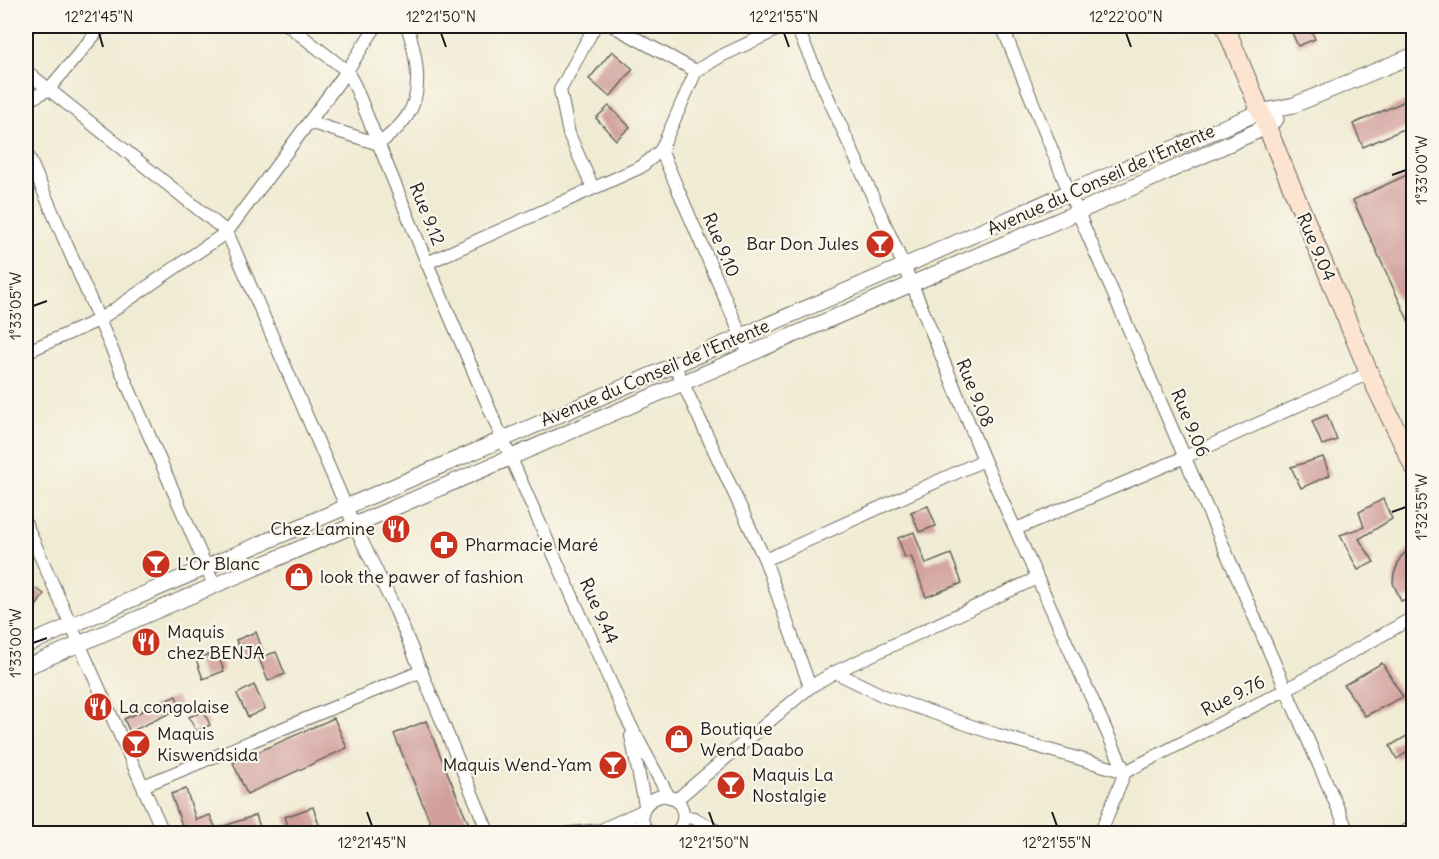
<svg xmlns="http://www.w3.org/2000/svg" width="1439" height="859" font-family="Delius,sans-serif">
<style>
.building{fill:#d19f9b}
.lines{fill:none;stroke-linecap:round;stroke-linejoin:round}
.minor-casing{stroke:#66645c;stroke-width:14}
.tertiary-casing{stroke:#66645c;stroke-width:17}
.secondary-casing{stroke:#66645c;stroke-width:20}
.minor{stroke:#fff;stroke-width:12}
.tertiary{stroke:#fff;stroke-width:15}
.secondary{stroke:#fde4d1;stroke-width:18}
.ticks{fill:none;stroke:#1c1c1c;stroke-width:2}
.labels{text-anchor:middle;stroke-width:4.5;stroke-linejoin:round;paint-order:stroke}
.street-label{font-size:18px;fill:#1c1c1c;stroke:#fbf7ec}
.poi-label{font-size:18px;fill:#1c1c1c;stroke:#fbf7ec;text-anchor:start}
.neatline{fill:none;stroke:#1c1c1c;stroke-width:2}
.ticks-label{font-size:15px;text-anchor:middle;fill:#1c1c1c}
</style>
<rect width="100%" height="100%" fill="#fbf7ec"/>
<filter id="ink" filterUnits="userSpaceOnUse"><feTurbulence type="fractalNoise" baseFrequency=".0167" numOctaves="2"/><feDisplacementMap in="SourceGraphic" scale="12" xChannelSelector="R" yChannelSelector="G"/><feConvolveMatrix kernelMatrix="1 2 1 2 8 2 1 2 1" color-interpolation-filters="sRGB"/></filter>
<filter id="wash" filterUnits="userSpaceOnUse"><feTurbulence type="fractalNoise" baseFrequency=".008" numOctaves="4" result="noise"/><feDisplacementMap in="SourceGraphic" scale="24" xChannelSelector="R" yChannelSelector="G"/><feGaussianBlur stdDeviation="1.35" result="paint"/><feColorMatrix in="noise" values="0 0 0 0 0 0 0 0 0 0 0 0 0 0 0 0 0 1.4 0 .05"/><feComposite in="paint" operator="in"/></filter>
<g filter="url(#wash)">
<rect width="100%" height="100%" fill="#f0ebd3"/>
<g id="blocks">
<g class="building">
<path d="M 1289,26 L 1309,26 L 1315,39 L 1298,46 Z"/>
<path d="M 612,51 L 633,69 L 610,97 L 589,79 Z"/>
<path d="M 1410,99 L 1413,106 L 1413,125 L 1363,147 L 1353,124 Z"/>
<path d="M 609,106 L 630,127 L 616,140 L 596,118 Z"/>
<path d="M 1413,172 L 1413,331 L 1353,200 Z"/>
<path d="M 1327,415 L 1337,440 L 1322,445 L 1312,421 Z"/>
<path d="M 1323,457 L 1330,475 L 1301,488 L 1291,467 Z"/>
<path d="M 1383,499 L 1392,519 L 1359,539 L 1374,562 L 1358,570 L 1340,535 L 1364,527 L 1359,512 Z"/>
<path d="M 928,506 L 936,526 L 919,532 L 911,512 Z"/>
<path d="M 914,532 L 926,564 L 951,554 L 962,583 L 926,597 L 911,556 L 905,558 L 898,538 Z"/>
<path d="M 1413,545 L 1413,596 L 1401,601 L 1393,583 L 1394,574 L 1400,558 Z"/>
<path d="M 26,582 L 44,594 L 35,608 L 26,602 Z"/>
<path d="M 256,632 L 263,651 L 244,659 L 236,640 Z"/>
<path d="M 217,652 L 224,671 L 203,679 L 196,659 Z"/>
<path d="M 276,652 L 285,674 L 268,681 L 259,658 Z"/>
<path d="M 1382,663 L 1403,697 L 1365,716 L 1344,685 Z"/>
<path d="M 254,685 L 265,709 L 248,717 L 237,694 Z"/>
<path d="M 176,696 L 181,708 L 130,732 L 124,719 Z"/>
<path d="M 204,711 L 210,725 L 196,731 L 189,717 Z"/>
<path d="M 334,718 L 347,748 L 247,794 L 233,763 Z"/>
<path d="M 426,721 L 470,827 L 456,834 L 435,834 L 394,734 Z"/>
<path d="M 1413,732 L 1413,748 L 1397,759 L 1390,746 Z"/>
<path d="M 739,775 L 743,786 L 733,790 L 729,779 Z"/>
<path d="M 186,789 L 196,820 L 210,815 L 216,829 L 256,815 L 262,834 L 185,834 L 171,794 Z"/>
<path d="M 313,807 L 322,834 L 291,834 L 285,817 Z"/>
</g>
</g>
</g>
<g filter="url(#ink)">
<use href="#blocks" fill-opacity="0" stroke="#66645c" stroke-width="1.5"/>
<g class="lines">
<g class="minor-casing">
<g id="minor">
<path d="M 289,26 L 347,71 L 355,86 L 427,263 L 502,438 L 625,715 L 669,797"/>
<path d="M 613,26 L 696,71"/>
<path d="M 796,26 L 912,284 L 984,460 L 1125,772"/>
<path d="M 1002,26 L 1069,192 L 1349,834"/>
<path d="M 26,71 L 227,232 L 354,525 L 396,611 L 489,834"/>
<path d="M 26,102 L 49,89 L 102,26"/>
<path d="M 309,122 L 379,144 C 391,134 404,124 411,109 C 423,86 415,49 407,26"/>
<path d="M 661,150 L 749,354"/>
<path d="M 26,151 L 214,585"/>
<path d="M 593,188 L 569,134 L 560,90 L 595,26"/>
<path d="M 427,263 L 641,167 L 661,150 L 696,71 L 721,56 L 785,26"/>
<path d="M 26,352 L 99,320 L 227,232 L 347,71 L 376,26"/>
<path d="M 674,364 L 765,560 L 810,687"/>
<path d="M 26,524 L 164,834"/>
<path d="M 1016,529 L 1185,457 L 1369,373"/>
<path d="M 765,560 L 984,460"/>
<path d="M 835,672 L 884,696 L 998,735 L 1125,772"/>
<path d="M 631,736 L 645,805"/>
<path d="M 143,786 L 422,671"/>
<path d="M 676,800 L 810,687 L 835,672 L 1037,578"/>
<path d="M 684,817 L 694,818 L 722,834"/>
<path d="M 605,828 L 642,811"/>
<path d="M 564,834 C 591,830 618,830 644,826"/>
<path d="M 651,834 C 621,806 675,777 683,812 C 685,821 681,827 675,834"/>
<path d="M 1100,834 L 1125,772 L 1285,690 L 1414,617"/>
<path d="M 1401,834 L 1414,826"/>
</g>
</g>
<g class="tertiary-casing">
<g id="tertiary">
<path d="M 26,645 L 904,266 L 1069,192 L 1260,112 L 1294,105 L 1414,55"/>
<path d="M 26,667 L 1078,212 L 1266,127 L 1276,119"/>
</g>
</g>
<g class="secondary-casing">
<path id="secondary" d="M 1225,26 L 1369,373 L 1414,467"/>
</g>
<use href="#minor" class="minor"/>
<use href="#tertiary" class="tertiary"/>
<use href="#secondary" class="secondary"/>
</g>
</g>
<path class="ticks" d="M 99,33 L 103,47M 441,33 L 446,47M 784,33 L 789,47M 1126,33 L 1131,47M 1392,175 L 1406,170M 33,306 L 47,301M 1392,512 L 1406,507M 33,643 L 47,638M 367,812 L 372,826M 709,812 L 714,826M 1052,812 L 1057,826"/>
<defs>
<g id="bar-disc" transform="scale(1.5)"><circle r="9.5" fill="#c8321e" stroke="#fbf7ec"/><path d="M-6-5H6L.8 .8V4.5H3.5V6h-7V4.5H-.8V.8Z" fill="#fff"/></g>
<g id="restaurant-disc" transform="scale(1.5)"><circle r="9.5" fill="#c8321e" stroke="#fbf7ec"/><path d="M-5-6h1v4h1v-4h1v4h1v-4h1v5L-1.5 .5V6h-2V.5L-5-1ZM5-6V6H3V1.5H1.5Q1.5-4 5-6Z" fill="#fff"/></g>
<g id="pharmacy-disc" transform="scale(1.5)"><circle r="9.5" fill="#c8321e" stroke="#fbf7ec"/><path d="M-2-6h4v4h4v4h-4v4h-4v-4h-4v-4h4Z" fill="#fff"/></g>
<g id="shop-disc" transform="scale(1.5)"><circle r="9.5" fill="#c8321e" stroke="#fbf7ec"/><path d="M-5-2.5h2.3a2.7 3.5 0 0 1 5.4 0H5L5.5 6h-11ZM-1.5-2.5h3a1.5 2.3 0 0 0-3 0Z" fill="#fff"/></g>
</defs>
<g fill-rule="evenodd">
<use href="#bar-disc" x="880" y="244"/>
<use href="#restaurant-disc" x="396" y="529"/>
<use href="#pharmacy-disc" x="444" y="545"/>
<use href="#bar-disc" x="156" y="564"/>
<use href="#shop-disc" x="299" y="577"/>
<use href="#restaurant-disc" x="146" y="642"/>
<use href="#restaurant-disc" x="98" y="707"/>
<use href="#shop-disc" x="679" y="739"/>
<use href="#bar-disc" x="136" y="744"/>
<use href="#bar-disc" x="613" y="765"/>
<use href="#bar-disc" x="731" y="785"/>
</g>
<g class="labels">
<g class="street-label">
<text transform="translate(1101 180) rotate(-24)" y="6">Avenue du Conseil de l'Entente</text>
<text transform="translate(427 214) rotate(68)" y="6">Rue 9.12</text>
<text transform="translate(721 245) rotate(67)" y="6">Rue 9.10</text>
<text transform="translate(1316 247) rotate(67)" y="6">Rue 9.04</text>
<text transform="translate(655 373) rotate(-23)" y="6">Avenue du Conseil de l'Entente</text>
<text transform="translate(975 393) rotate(68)" y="6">Rue 9.08</text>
<text transform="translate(1190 423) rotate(67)" y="6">Rue 9.06</text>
<text transform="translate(599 611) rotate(66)" y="6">Rue 9.44</text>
<text transform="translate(1233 696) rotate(-27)" y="6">Rue 9.76</text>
</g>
<g class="poi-label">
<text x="859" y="250" text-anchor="end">Bar Don Jules</text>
<text x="375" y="535" text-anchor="end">Chez Lamine</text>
<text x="465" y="551">Pharmacie Maré</text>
<text x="177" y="570">L'Or Blanc</text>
<text x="320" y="583">look the pawer of fashion</text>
<text x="167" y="638">Maquis<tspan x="167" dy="21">chez BENJA</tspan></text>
<text x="119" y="713">La congolaise</text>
<text x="700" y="735">Boutique<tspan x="700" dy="21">Wend Daabo</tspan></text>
<text x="157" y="740">Maquis<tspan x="157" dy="21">Kiswendsida</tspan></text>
<text x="592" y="771" text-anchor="end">Maquis Wend-Yam</text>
<text x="752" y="781">Maquis La<tspan x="752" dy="21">Nostalgie</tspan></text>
</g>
</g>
<rect width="1439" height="859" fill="none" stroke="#fbf7ec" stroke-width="66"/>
<rect x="33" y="33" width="1373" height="793" class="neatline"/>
<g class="ticks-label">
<text x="99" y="22">12°21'45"N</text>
<text x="441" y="22">12°21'50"N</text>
<text x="784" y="22">12°21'55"N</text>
<text x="1126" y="22">12°22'00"N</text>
<text transform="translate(1422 170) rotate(-90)" y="5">1°33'00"W</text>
<text transform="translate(16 306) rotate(-90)" y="5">1°33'05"W</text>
<text transform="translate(1422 507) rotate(-90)" y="5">1°32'55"W</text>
<text transform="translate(16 643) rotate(-90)" y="5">1°33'00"W</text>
<text x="372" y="848">12°21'45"N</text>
<text x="714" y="848">12°21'50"N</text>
<text x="1057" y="848">12°21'55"N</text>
</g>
</svg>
